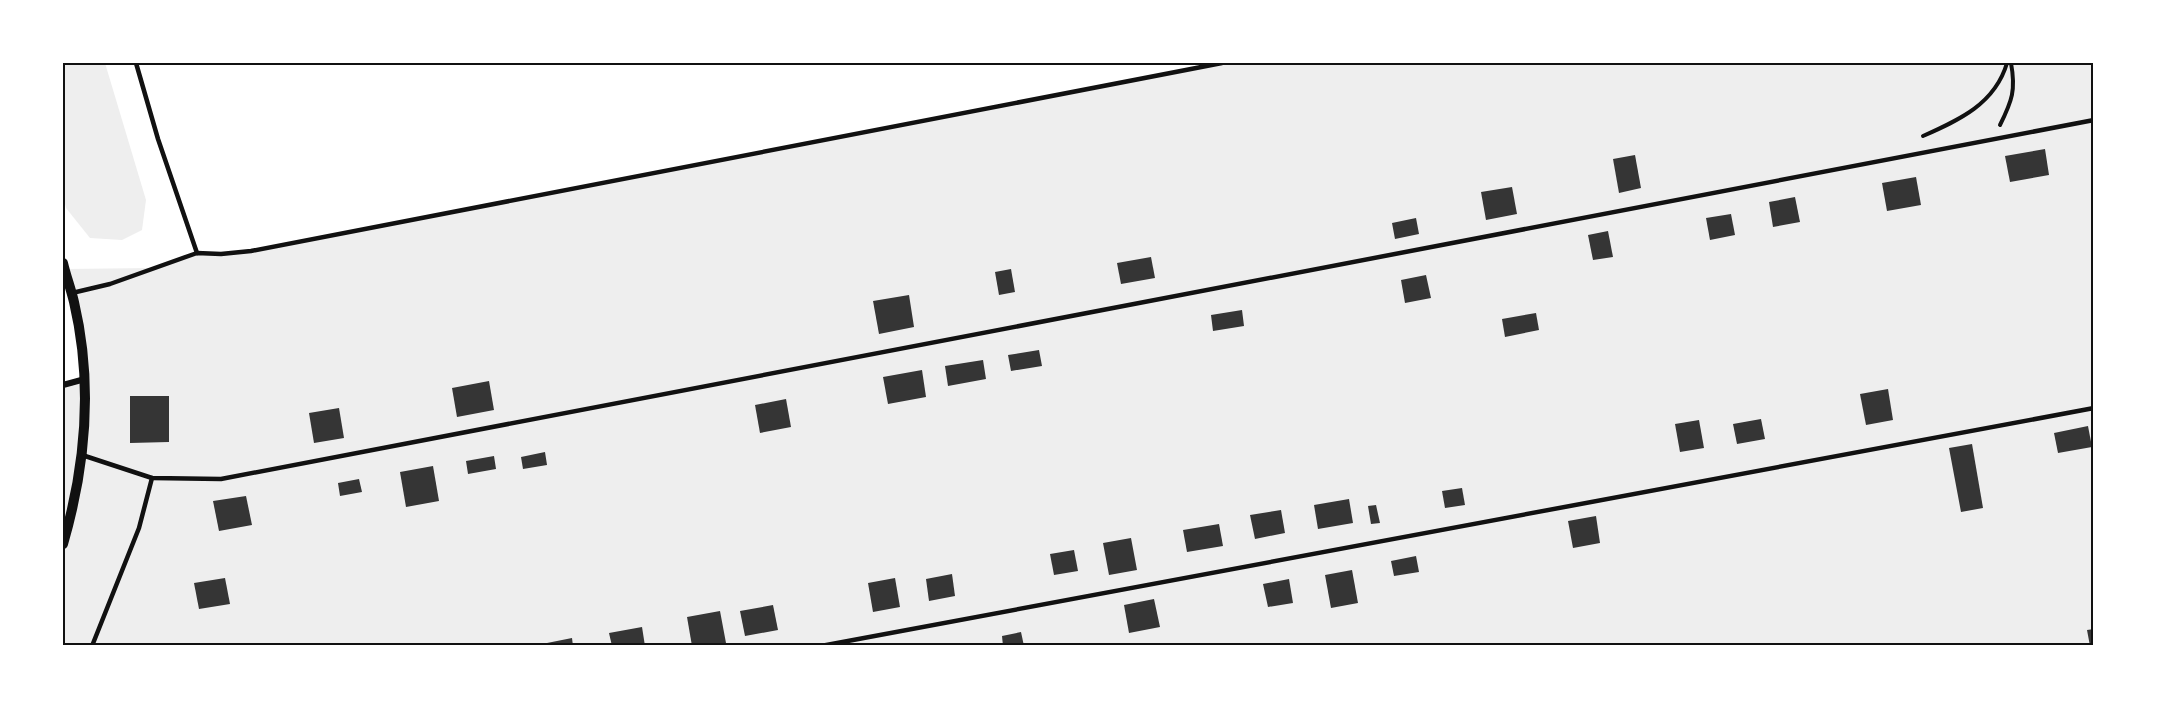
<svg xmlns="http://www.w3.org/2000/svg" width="2157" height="709" font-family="Overpass,sans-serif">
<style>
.green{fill:#eee}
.building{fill:#353535}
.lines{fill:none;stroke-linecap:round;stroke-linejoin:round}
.path{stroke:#111;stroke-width:4}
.service{stroke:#111;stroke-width:4.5}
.minor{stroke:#111;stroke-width:6}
.tertiary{stroke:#111;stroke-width:10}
.neatline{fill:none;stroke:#111;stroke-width:2}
</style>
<rect width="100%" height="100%" fill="#fff"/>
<g class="green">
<path d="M 63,63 L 105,63 L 146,200 L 142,230 L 122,240 L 90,238 L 66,208 L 63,196 Z"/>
<path d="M 1222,63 L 2094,63 L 2094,646 L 63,646 L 63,385 L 85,379 L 65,269 L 152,268 L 197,253 L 251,251 Z"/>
</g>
<g class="building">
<path d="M 2045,149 L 2049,175 L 2010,182 L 2005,156 Z"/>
<path d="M 1635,155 L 1641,188 L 1619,193 L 1613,159 Z"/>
<path d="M 1916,177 L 1921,205 L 1887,211 L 1882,183 Z"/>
<path d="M 1512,187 L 1517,214 L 1486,220 L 1481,192 Z"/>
<path d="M 1795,197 L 1800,222 L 1773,227 L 1769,202 Z"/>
<path d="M 1731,214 L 1735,235 L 1710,240 L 1706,218 Z"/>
<path d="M 1416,218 L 1419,234 L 1395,239 L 1392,223 Z"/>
<path d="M 1608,231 L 1613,257 L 1593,260 L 1588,235 Z"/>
<path d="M 1151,257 L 1155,278 L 1121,284 L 1117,263 Z"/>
<path d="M 1011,269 L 1015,292 L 999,295 L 995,272 Z"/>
<path d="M 1426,275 L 1431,298 L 1405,303 L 1401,280 Z"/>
<path d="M 909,295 L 914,327 L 879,334 L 873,301 Z"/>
<path d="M 1242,310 L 1244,326 L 1213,331 L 1211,315 Z"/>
<path d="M 1536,313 L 1539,330 L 1505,337 L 1502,319 Z"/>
<path d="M 1039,350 L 1042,366 L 1011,371 L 1008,355 Z"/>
<path d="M 983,360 L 986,379 L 948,386 L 945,366 Z"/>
<path d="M 922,370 L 926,397 L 888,404 L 883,377 Z"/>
<path d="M 489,381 L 494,410 L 457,417 L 452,388 Z"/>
<path d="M 1888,389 L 1893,420 L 1866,425 L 1860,394 Z"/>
<path d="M 130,396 L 169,396 L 169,442 L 130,443 Z"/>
<path d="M 786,399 L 791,427 L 760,433 L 755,405 Z"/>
<path d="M 339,408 L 344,438 L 314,443 L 309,413 Z"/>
<path d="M 1761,419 L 1765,439 L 1737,444 L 1733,424 Z"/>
<path d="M 1699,420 L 1704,448 L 1680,452 L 1675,424 Z"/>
<path d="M 2088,426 L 2092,447 L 2058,453 L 2054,433 Z"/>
<path d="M 1972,444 L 1983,508 L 1961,512 L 1949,448 Z"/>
<path d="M 545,452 L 547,465 L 523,469 L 521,457 Z"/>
<path d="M 494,456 L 496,469 L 468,474 L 466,461 Z"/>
<path d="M 433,466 L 439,501 L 406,507 L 400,472 Z"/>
<path d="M 359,479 L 362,492 L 340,496 L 338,483 Z"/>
<path d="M 1462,488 L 1465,505 L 1445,508 L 1442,491 Z"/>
<path d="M 246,496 L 252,525 L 219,531 L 213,501 Z"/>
<path d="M 1349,499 L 1353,523 L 1318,529 L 1314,505 Z"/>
<path d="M 1376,505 L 1380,523 L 1371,524 L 1368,506 Z"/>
<path d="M 1281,510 L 1285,533 L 1255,539 L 1250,515 Z"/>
<path d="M 1596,516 L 1600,543 L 1573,548 L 1568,521 Z"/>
<path d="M 1219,524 L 1223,546 L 1187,552 L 1183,530 Z"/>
<path d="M 1131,538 L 1137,570 L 1109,575 L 1103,543 Z"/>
<path d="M 1074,550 L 1078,571 L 1054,575 L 1050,554 Z"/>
<path d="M 1416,556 L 1419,572 L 1394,576 L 1391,561 Z"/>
<path d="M 1352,570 L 1358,603 L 1331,608 L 1325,575 Z"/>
<path d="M 952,574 L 955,596 L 929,601 L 926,579 Z"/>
<path d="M 225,578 L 230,604 L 199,609 L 194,583 Z"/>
<path d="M 895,578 L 900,607 L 873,612 L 868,583 Z"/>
<path d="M 1289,579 L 1293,603 L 1268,607 L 1263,584 Z"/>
<path d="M 1154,599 L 1160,627 L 1129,633 L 1124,605 Z"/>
<path d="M 773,605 L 778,630 L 745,636 L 740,611 Z"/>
<path d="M 720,611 L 726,643 L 692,646 L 687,617 Z"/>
<path d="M 642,627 L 645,646 L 612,646 L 609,633 Z"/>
<path d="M 2094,629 L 2094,646 L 2090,646 L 2087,630 Z"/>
<path d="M 1021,632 L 1024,646 L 1003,646 L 1002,636 Z"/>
<path d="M 572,638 L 573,646 L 542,646 L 542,644 Z"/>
</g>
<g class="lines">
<g class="path">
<path d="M 2000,125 C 2012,101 2016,90 2011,63"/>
<path d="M 1923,136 C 1959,120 1995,104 2007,63"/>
</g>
<g class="service">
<path d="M 136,63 L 158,139 L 197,253"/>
<path d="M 72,293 L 110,284 L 197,253 L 221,254 L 251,251 L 1222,63"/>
<path d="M 82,455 L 152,478 L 221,479 L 2094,120"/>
<path d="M 92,646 L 139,528 L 152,478"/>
<path d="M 821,646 L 2094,408"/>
</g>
<path class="minor" d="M 63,385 L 85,379"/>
<path class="tertiary" d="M 63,263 C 66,276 71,289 74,302 C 93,383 86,465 63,544"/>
</g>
<rect width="2157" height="709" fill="none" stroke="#ffffff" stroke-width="129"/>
<rect x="64" y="64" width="2028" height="580" class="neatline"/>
</svg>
